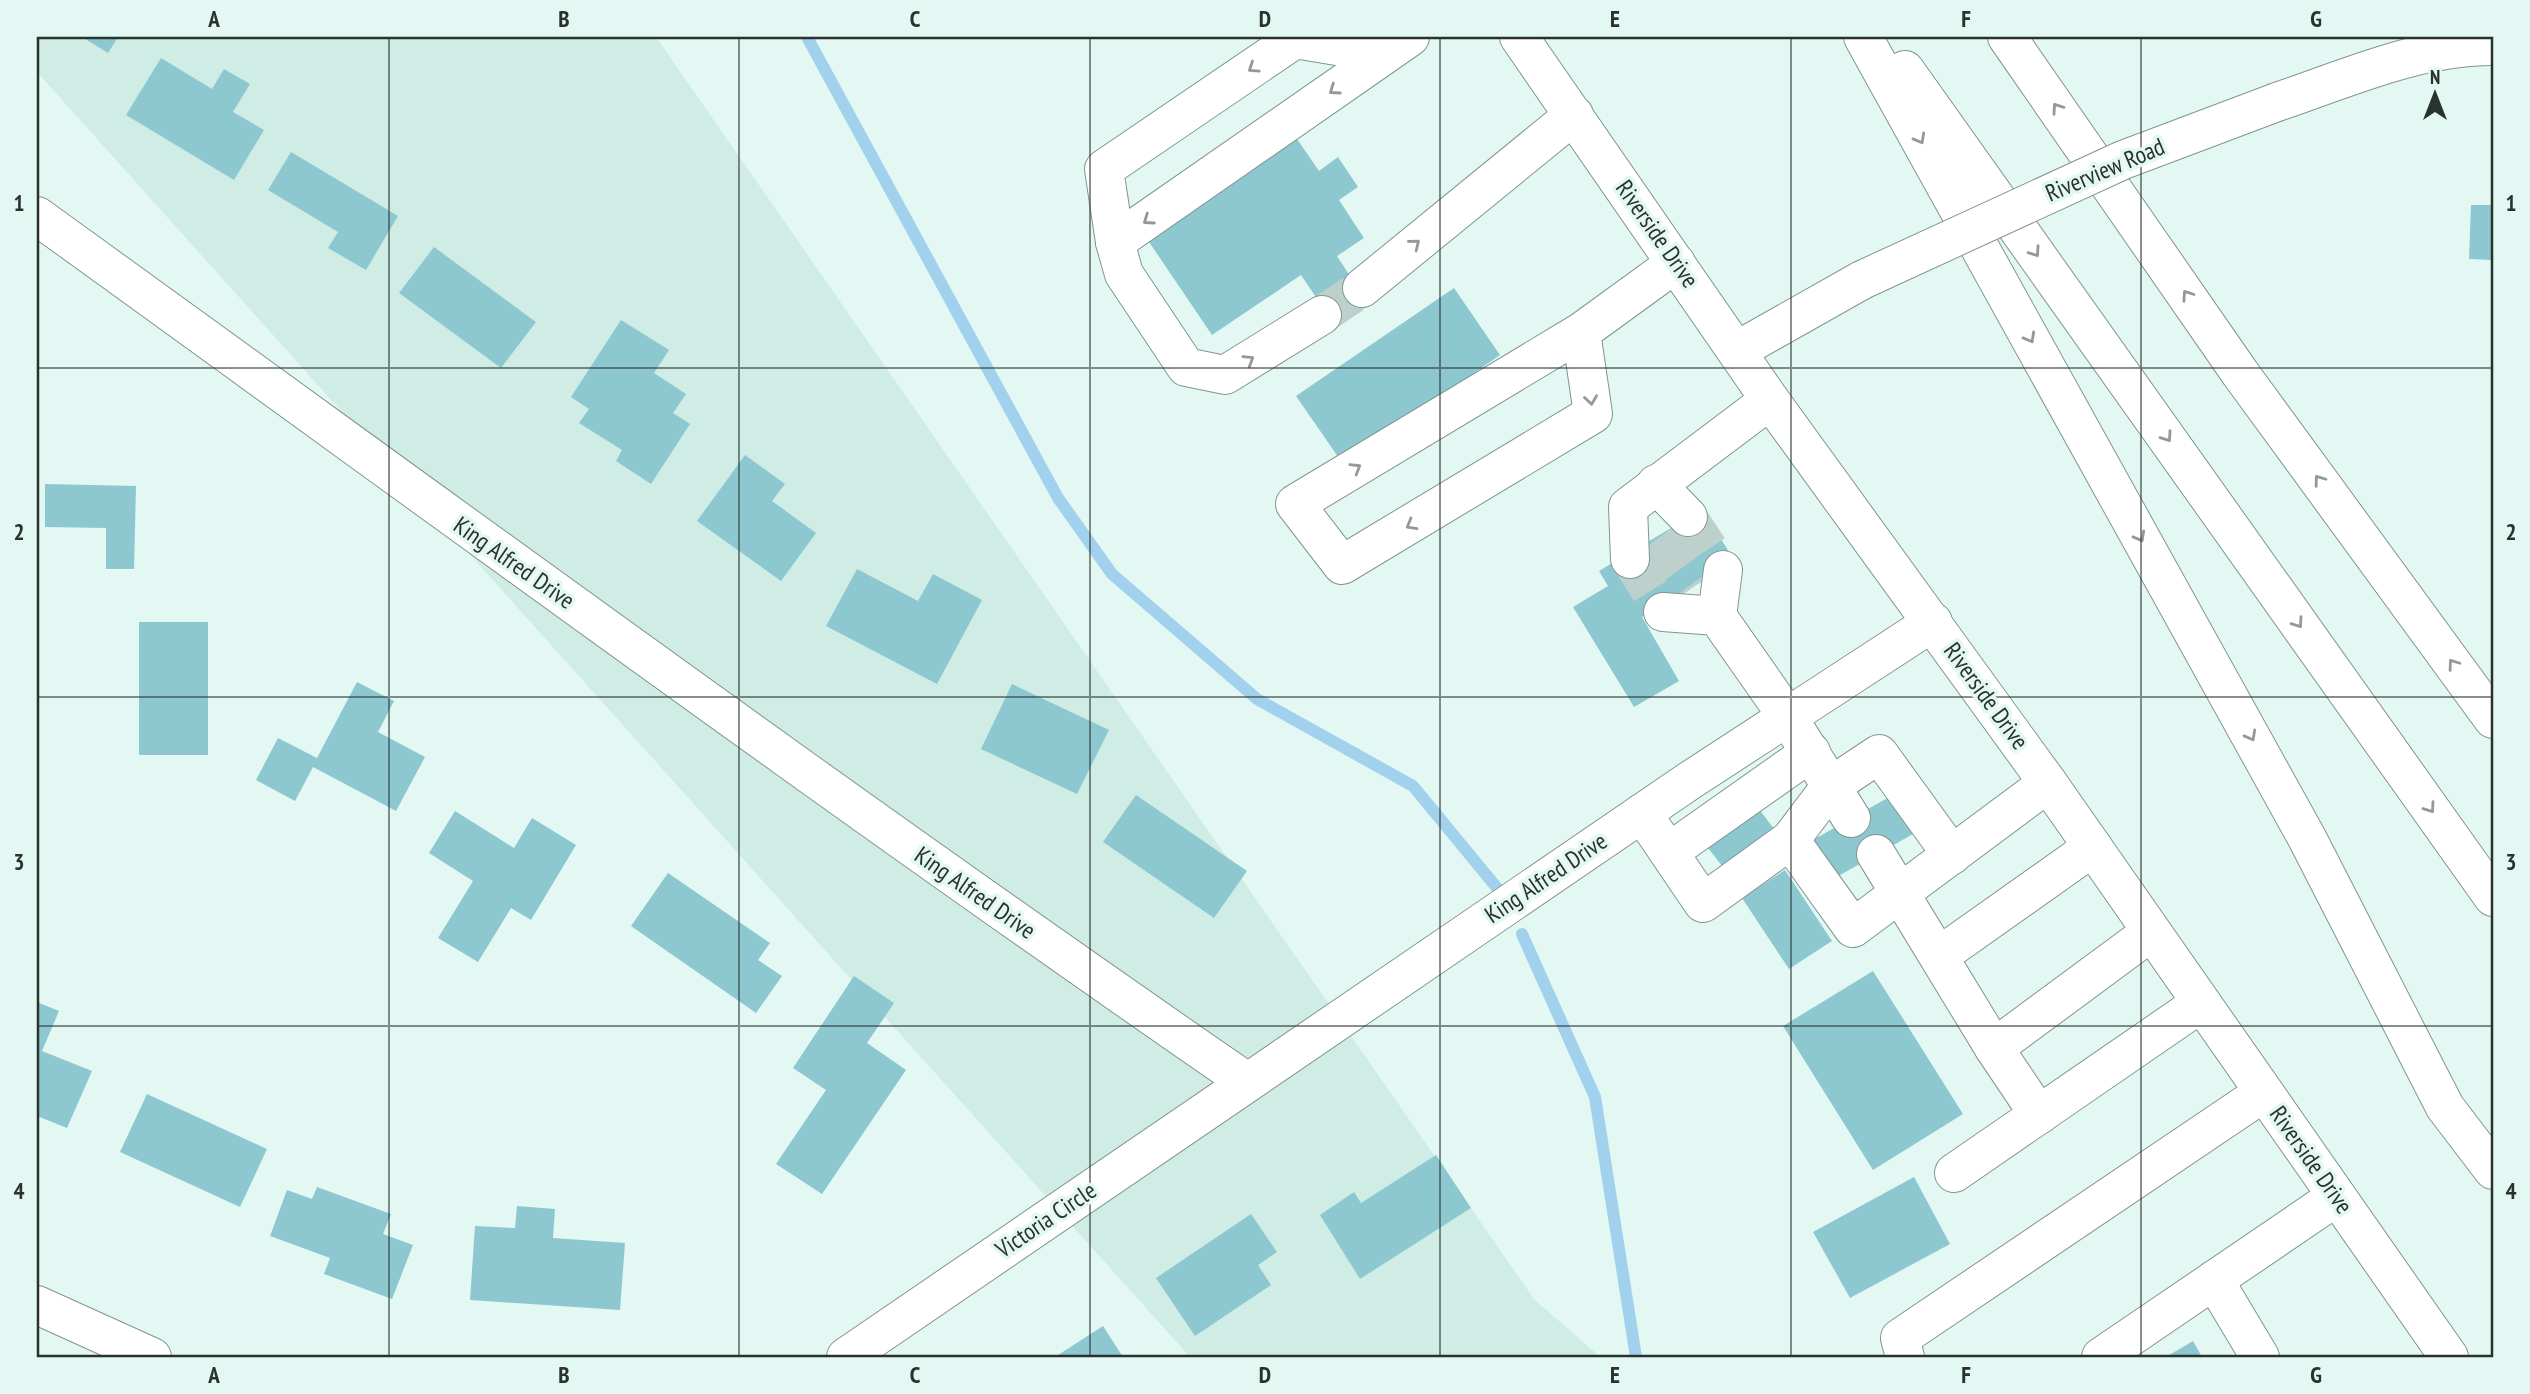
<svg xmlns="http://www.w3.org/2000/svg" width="2530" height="1394" font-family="'PT Sans Narrow',sans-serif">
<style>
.built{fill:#cfece5}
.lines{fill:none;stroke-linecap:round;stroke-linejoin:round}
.stream{stroke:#a2d1ed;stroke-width:12}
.building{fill:#8dc8d1}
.minor-tunnel{stroke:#bed0cc;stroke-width:38;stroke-dasharray:38 19;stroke-linecap:butt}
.minor-casing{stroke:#829591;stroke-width:40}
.major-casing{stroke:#829591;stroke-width:40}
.highway-casing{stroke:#829591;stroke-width:40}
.minor{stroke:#fff;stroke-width:38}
.major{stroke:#fff;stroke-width:38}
.highway{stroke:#fff;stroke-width:38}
.minor-bridge-casing{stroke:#829591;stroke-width:40;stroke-linecap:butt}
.minor-bridge{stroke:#fff;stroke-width:38}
.oneway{stroke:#949898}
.grid{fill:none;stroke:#2a3230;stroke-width:2;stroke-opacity:0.55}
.labels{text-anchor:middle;stroke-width:7;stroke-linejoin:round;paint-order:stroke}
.street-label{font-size:24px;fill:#2a3230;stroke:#e3f8f3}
.neatline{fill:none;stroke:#2a3230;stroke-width:2.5}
.grid-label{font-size:23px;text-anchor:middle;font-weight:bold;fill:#2a3230}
</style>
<rect width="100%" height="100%" fill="#e3f8f3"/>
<path class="built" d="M 37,37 L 656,37 L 1534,1299 L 1600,1357 L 1190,1357 L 37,72 Z"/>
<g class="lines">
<g class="stream">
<path d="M 807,37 L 1058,498 L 1112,574 L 1257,699 L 1413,786 L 1507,900"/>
<path d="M 1522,934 L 1595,1097 L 1636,1357"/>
</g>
</g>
<g class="building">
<path d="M 82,37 L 118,37 L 108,53 Z"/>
<path d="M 161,58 L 212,89 L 224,69 L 250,84 L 233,112 L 264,130 L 234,180 L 126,115 Z"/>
<path d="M 1295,136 L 1319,171 L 1338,157 L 1358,187 L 1339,200 L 1364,238 L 1337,256 L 1359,290 L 1326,312 L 1301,275 L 1212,335 L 1145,236 Z"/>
<path d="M 291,152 L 398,216 L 366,270 L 328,248 L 338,232 L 268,190 Z"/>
<path d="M 2471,205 L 2493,205 L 2493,260 L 2469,259 Z"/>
<path d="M 434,247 L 536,322 L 501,368 L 399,293 Z"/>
<path d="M 1454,288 L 1500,355 L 1343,464 L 1296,396 Z"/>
<path d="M 621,320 L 669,350 L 654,373 L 686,394 L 673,413 L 690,424 L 651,484 L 616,461 L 622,450 L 579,423 L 589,409 L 571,397 Z"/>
<path d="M 745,455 L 785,484 L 772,501 L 816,533 L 781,581 L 697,521 Z"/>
<path d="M 45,484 L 136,486 L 134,569 L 106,569 L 106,528 L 45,527 Z"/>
<path d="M 1703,509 L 1735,562 L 1642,617 L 1679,681 L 1634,707 L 1573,607 L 1608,586 L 1599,571 Z"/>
<path d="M 857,569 L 918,601 L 933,574 L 982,600 L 937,684 L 826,626 Z"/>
<rect x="139" y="622" width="69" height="133"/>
<path d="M 357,682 L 394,701 L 378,732 L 425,757 L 396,811 L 313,767 L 295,801 L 256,780 L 278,738 L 317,758 Z"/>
<path d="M 1012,684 L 1109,730 L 1077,794 L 981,749 Z"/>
<path d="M 1136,795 L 1247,871 L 1214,918 L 1103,842 Z"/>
<path d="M 1891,796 L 1913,834 L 1826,883 L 1804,845 Z"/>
<path d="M 1753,801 L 1777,833 L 1726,871 L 1701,839 Z"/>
<path d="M 455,811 L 514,848 L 532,818 L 576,845 L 531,920 L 511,908 L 478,962 L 438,938 L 473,881 L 429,853 Z"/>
<path d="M 1785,870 L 1832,941 L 1789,969 L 1742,898 Z"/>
<path d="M 668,873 L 770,943 L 758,960 L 782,976 L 756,1013 L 631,926 Z"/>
<path d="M 1873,971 L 1963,1114 L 1873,1170 L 1783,1026 Z"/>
<path d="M 854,976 L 894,1003 L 867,1043 L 906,1070 L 822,1194 L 776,1164 L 826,1090 L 793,1068 Z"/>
<path d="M 37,1002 L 59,1011 L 42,1051 L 92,1071 L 67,1128 L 37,1116 Z"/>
<path d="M 147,1094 L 267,1149 L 240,1207 L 120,1152 Z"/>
<path d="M 1436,1155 L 1471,1208 L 1360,1279 L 1320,1215 L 1354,1192 L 1361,1203 Z"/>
<path d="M 1914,1177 L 1950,1244 L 1850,1298 L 1813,1232 Z"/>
<path d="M 317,1187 L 391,1214 L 383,1234 L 413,1245 L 392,1299 L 324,1274 L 330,1258 L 270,1236 L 287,1190 L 312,1199 Z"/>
<path d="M 517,1206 L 555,1209 L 553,1238 L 625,1243 L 620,1310 L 470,1300 L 475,1226 L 515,1228 Z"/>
<path d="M 1251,1214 L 1277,1252 L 1258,1265 L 1271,1285 L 1195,1336 L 1156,1278 Z"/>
<path d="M 1103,1326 L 1123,1357 L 1055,1357 Z"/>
<path d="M 2193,1341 L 2202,1357 L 2166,1357 Z"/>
</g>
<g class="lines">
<g class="minor-tunnel">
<path d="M 1322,315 L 1362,288"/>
<path d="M 1688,517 L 1723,570"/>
<path d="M 1657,539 L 1692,588"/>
<path d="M 1630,559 L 1663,612"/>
</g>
<g class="minor-casing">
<g id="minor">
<path d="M 2277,102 C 2348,78 2418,46 2493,46"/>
<path d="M 37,216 C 439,506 838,800 1247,1082"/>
<path d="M 1115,242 L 1104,169 L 1295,39 L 1385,54"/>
<path d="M 1362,288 L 1574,115"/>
<path d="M 1322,315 L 1225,375 L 1186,367 L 1124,274 L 1115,242 L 1410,37"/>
<path d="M 1581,332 L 1593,414 L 1342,565 L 1295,504 L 1581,332 L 1676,263"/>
<path d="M 1738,350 L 1862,280"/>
<path d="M 1656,484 L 1688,517"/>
<path d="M 1630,559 L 1628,507 L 1770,400"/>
<path d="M 1663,612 L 1717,616 L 1787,716 L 1851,818"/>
<path d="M 1717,616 L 1723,570"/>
<path d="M 1642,813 L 1703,903 L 1790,840 L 1853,928 L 2048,783"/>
<path d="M 1790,840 L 1831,786 L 1879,754 L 1952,855"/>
<path d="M 1669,852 L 1811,752"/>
<path d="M 1876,854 L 1994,1048 L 2039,1115"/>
<path d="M 1939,956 L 2093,847"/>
<path d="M 1994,1048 L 2151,932"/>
<path d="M 1954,1173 L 2201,1003"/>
<path d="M 2214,1280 L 2260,1357"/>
<path d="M 37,1305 L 152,1357"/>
<path d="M 846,1357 L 1689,781 L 1933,622"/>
<path d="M 1905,1357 L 1900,1338 L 2263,1093"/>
<path d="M 2101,1357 L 2336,1197"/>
</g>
</g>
<g class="major-casing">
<path id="major" d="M 1519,37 L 1770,400 L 2048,783 L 2449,1357"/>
</g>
<g class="highway-casing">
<g id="highway">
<path d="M 1863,37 L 2307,838 L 2445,1107 L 2493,1170"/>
<path d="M 2007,37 L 2240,373 L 2493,719"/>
<path d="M 1905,70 L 2493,897"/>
</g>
</g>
<use href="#minor" class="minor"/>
<use href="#major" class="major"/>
<use href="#highway" class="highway"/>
<g class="minor-bridge-casing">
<path id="minor-bridge" d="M 1862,280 L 2123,160 L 2277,102"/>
</g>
<use href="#minor-bridge" class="minor-bridge"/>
</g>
<defs><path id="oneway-chevron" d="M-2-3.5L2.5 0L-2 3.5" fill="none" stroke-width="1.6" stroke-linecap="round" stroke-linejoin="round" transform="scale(1.75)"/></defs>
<g class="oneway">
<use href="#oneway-chevron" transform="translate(1253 68) rotate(146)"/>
<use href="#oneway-chevron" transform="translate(1334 90) rotate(145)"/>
<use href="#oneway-chevron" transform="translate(2057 108) rotate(-125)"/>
<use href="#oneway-chevron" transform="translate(1920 139) rotate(61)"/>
<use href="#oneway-chevron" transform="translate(1148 220) rotate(145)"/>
<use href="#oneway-chevron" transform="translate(1415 244) rotate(-39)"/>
<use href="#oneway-chevron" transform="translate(2035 252) rotate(55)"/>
<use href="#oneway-chevron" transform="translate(2187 295) rotate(-124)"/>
<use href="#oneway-chevron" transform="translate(2030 338) rotate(61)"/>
<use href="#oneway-chevron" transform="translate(1249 360) rotate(-32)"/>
<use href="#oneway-chevron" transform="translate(1591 400) rotate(82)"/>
<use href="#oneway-chevron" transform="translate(2167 437) rotate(55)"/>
<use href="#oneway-chevron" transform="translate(1356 468) rotate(-31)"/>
<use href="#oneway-chevron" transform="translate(2319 480) rotate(-126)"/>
<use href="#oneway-chevron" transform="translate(1411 525) rotate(150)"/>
<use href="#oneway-chevron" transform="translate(2140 537) rotate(61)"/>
<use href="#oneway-chevron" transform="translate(2298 623) rotate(55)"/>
<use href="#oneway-chevron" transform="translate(2453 664) rotate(-126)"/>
<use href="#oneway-chevron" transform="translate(2251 736) rotate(61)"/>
<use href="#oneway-chevron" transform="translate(2430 808) rotate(55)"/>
</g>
<path class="grid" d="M 389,37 L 389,1357M 739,37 L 739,1357M 1090,37 L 1090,1357M 1440,37 L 1440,1357M 1791,37 L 1791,1357M 2141,37 L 2141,1357M 37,368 L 2493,368M 37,697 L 2493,697M 37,1026 L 2493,1026"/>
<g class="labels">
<g class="street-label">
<text transform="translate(2105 170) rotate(-23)" y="8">Riverview Road</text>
<text transform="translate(1657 234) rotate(55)" y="8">Riverside Drive</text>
<text transform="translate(514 563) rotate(35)" y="8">King Alfred Drive</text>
<text transform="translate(1986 696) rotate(54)" y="8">Riverside Drive</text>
<text transform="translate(1546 878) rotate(-34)" y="8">King Alfred Drive</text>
<text transform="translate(975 893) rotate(35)" y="8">King Alfred Drive</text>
<text transform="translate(2311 1160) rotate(55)" y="8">Riverside Drive</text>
<text transform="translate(1046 1220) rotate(-34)" y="8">Victoria Circle</text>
</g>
</g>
<rect width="2530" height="1394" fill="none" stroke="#e3f8f3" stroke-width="77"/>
<g transform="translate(2435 94)" stroke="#e3f8f3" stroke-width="5" paint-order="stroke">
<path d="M0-5L12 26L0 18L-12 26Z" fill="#2a3230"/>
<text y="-10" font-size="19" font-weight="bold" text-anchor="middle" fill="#2a3230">N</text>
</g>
<rect x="38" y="38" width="2454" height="1318" class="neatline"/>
<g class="grid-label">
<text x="214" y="27">A</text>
<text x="564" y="27">B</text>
<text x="915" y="27">C</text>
<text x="1265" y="27">D</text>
<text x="1615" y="27">E</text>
<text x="1966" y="27">F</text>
<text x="2316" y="27">G</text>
<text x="19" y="211">1</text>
<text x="2511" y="211">1</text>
<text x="19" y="540">2</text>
<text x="2511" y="540">2</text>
<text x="19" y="870">3</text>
<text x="2511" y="870">3</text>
<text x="19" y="1199">4</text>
<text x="2511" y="1199">4</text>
<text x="214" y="1383">A</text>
<text x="564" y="1383">B</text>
<text x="915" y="1383">C</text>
<text x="1265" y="1383">D</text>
<text x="1615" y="1383">E</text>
<text x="1966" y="1383">F</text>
<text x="2316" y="1383">G</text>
</g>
</svg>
